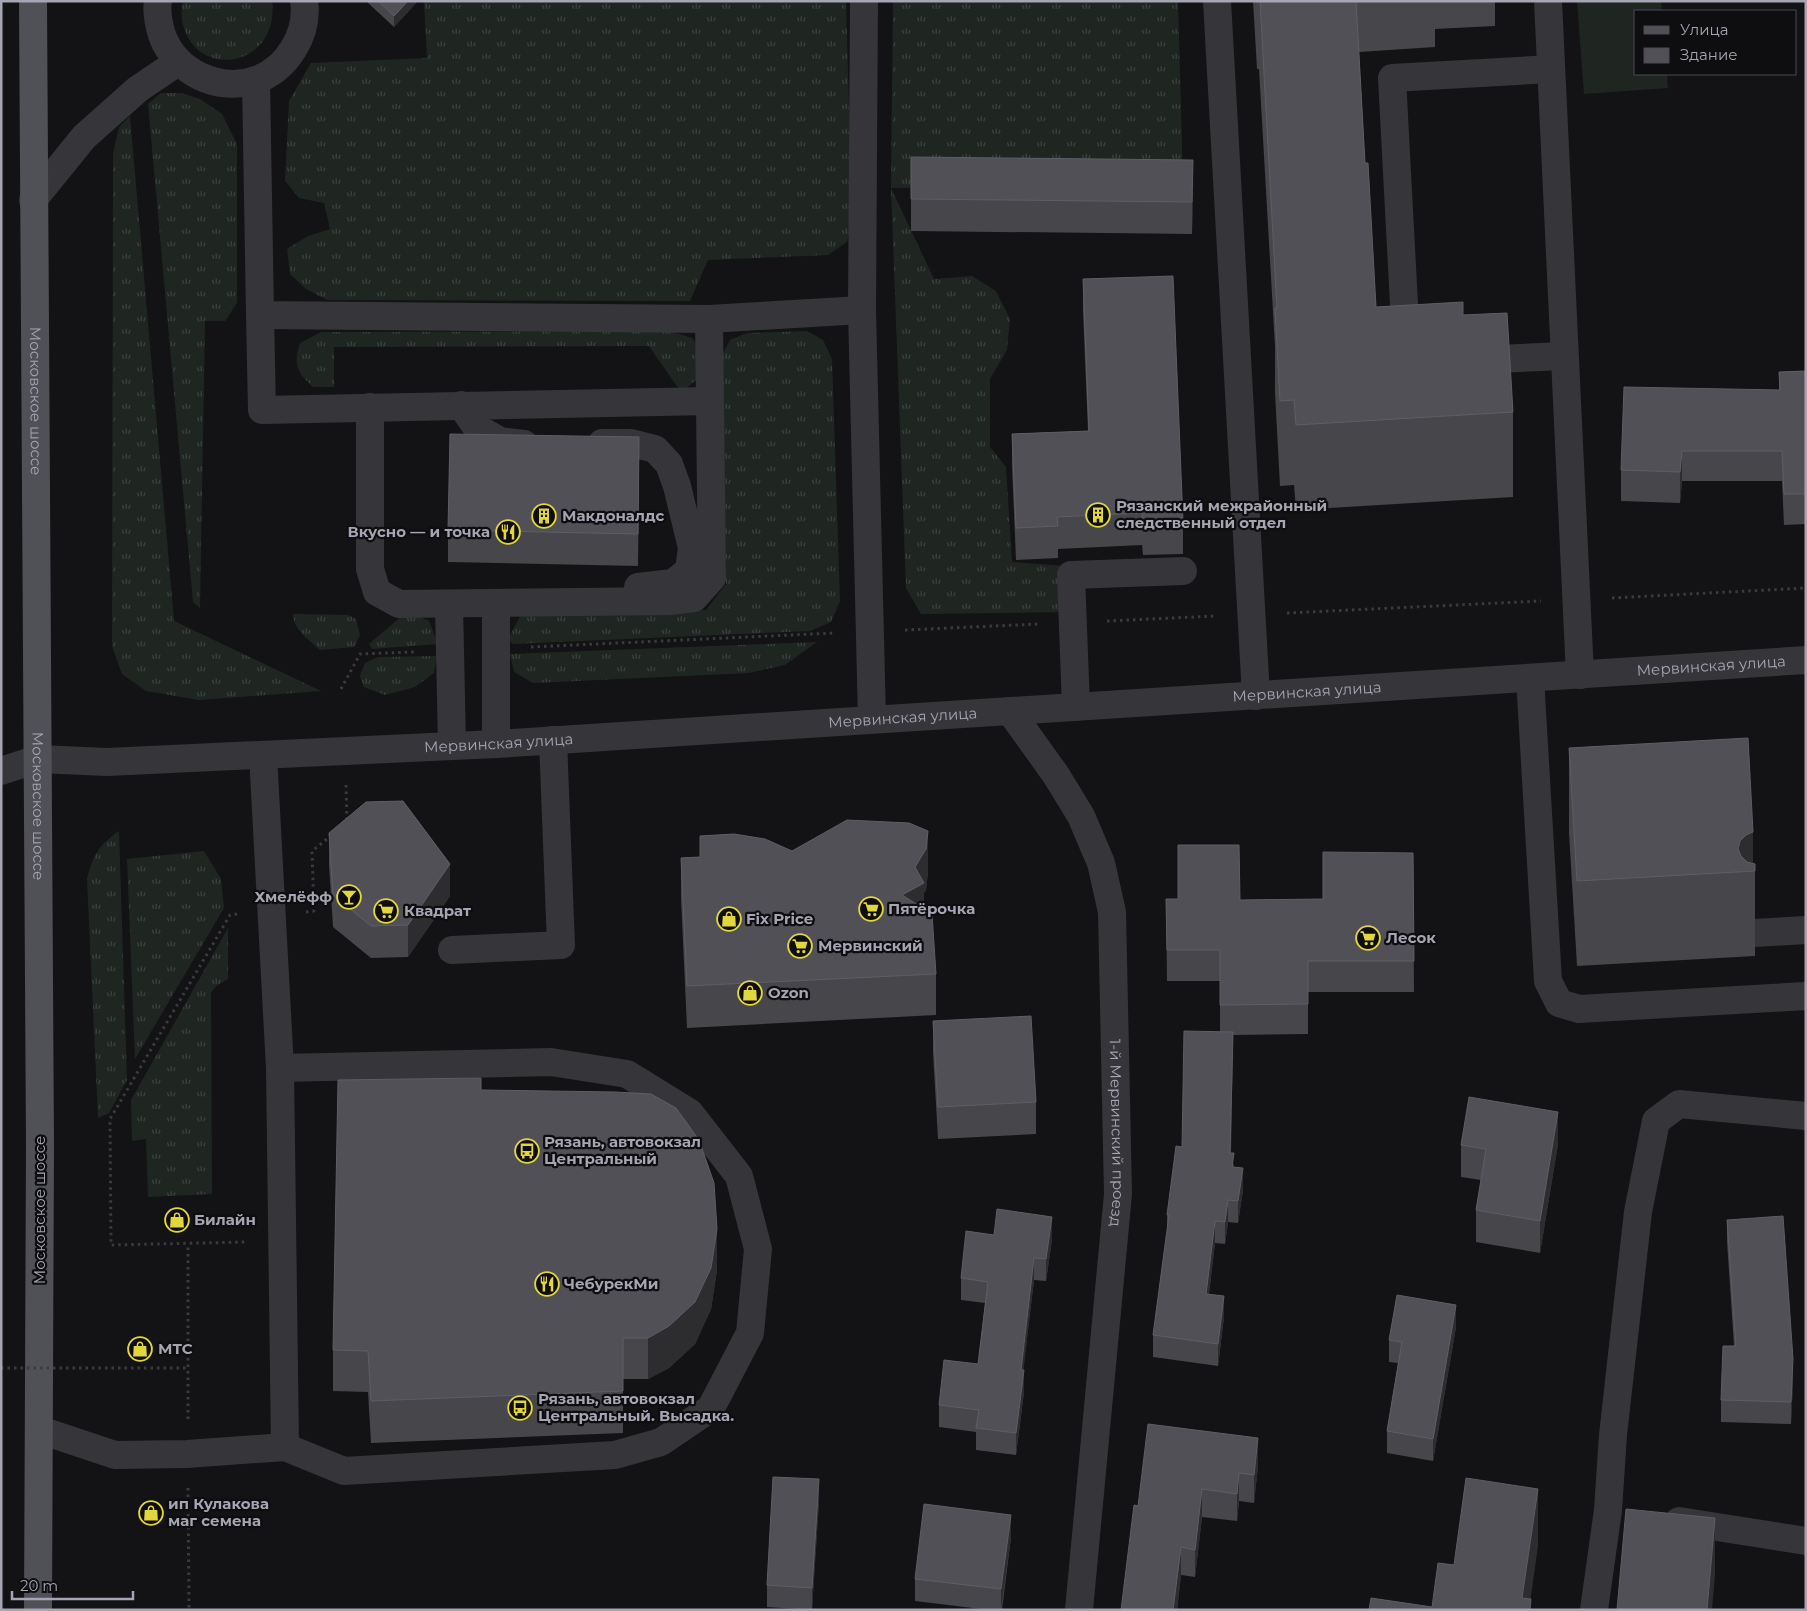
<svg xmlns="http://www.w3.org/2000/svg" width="1807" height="1611" font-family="Montserrat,sans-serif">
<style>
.grass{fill:url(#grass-tufts)}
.pitch{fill:#1f2622}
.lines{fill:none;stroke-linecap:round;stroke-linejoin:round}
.path{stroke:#3a3a3f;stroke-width:3;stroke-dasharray:2.5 4;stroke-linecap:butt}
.minor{stroke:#36363a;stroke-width:28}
.major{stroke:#505057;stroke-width:28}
.path-bridge{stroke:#3a3a3f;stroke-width:3;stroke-dasharray:2.5 4;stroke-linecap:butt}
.wall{fill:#46464b}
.shaded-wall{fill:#2d2d30}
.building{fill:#505056;stroke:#5e5e65}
.labels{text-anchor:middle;stroke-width:4.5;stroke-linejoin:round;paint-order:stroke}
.street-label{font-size:15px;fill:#a5a5b3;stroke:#0e0d0f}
.poi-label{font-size:15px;font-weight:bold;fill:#a5a5b3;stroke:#0e0d0f;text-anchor:start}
</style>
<defs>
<pattern id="grass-tufts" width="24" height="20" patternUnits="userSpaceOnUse" patternTransform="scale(1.25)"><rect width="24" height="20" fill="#1f2622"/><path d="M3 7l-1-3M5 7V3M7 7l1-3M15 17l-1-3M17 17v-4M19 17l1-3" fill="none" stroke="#3d4240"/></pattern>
</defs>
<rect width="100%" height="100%" fill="#131214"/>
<g class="grass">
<path d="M 183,1 L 272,1 C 280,65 201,81 184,28 C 181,19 181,10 183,1 Z"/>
<path d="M 424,1 L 846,1 L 852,216 L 847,242 L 828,255 L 708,260 L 690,301 L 327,300 L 306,289 L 290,274 L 287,249 L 308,236 L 330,229 L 324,203 L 299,198 L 285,181 L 289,101 L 311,63 L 427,58 Z"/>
<path d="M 893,1 L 1178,1 L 1183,183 L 891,188 L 934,279 L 972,276 L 996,291 L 1010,319 L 1007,350 L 990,379 L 990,447 L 1006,467 L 1012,562 L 1064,566 L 1065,612 L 921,614 L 906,588 L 891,188 Z"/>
<path d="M 161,93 L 182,93 L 200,99 L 222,114 L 237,144 L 237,303 L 225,321 L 205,321 L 200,608 L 193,602 L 148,104 Z"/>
<path d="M 130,116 L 174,621 L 321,691 L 199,700 L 146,691 L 122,674 L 112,646 L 113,154 L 119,127 Z"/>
<path d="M 670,331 L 692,338 L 704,357 L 699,378 L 681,392 L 649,346 L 334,347 L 334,387 L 313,387 C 297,372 293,365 300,343 L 321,332 Z"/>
<path d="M 807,331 L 823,340 L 832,359 L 840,601 L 831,622 L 810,631 L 512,644 L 509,637 L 522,613 L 706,610 L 726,584 L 722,355 L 730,340 L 747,333 Z"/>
<path d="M 293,614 L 348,615 L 356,619 L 360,635 L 354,647 L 320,650 C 309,640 293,629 293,614 Z"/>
<path d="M 414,614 L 429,621 L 438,644 L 372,649 L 369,644 L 402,616 Z"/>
<path d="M 817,642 L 785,665 L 749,673 L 533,683 L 514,672 L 510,654 Z"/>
<path d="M 437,656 L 434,673 L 415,687 L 385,695 L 364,687 L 360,676 L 365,663 L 378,657 Z"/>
<path d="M 119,831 L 127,1080 L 109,1113 L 98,1118 L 87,879 C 93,856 98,845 119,831 Z"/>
<path d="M 204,851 L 221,879 L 224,908 L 135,1059 L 127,859 Z"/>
<path d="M 228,928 L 228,979 L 216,986 L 211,993 L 212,1194 L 148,1197 L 146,1139 L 132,1141 L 131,1100 Z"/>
</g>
<path class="pitch" d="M 1577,1 L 1661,1 L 1662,11 L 1636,11 L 1636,74 L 1667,74 L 1668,88 L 1584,94 Z"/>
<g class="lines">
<g class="path">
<path d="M 1612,598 L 1806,588"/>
<path d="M 1287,613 L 1541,601"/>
<path d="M 1107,621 L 1216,616"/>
<path d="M 905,630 L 1039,624"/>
<path d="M 531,647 L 834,633"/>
<path d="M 341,689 L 360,654 L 414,652"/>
<path d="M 346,785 L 347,821"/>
<path d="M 306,912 L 314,911 L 312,851 L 332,835"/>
<path d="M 237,914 L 230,915 L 110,1119 L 111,1245 L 247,1242"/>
<path d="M 188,1419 L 188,1244"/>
<path d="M 188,1488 L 189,1610"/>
</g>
<g class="minor">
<path d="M 158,1 C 156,12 159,25 162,35 C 175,72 219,93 256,80 C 287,69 309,34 304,1"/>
<path d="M 864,1 L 862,310 L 872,719"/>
<path d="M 1217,1 L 1256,696"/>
<path d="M 1548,1 L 1580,675"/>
<path d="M 256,80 L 260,315 L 709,319 L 862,310"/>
<path d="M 33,200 L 84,137 L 138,89 L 178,62"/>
<path d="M 260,315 L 262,410 L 710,401"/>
<path d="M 1406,342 L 1392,78 L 1551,69"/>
<path d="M 1473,360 L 1564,356"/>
<path d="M 461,405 L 477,428 L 500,441 L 524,444"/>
<path d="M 370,407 L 370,569 L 377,592 L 399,604 L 670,601 L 694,598 L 712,578 L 709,319"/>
<path d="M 602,443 L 631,443 L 655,449 L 669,464 L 677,486 L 692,548 L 689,570 L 673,583 L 638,587"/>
<path d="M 496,603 L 496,744"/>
<path d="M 449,604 L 452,745"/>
<path d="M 1530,678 L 1548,981 L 1559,1003 L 1579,1009 L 1806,996"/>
<path d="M 1076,707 L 1071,575 L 1183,571"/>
<path id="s1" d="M 1010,711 L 1056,775 L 1081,816 L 1101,863 L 1112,912 L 1118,1194 L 1079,1610"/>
<path d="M 263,755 L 280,1068 L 285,1447"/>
<path id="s2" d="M 1,771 L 38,759 L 107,762 L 496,744 L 1806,660"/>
<path d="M 1754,933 L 1806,930"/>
<path d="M 452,950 L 561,945 L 553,740"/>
<path d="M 40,1430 L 115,1455 L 187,1454 L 285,1447 L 344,1471 L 615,1455 L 661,1442 L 711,1408 L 750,1333 L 758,1249 L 739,1176 L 690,1113 L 627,1074 L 551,1062 L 280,1068"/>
<path d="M 1679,1521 L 1806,1541"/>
<path d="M 1594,1610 L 1608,1510 L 1613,1435 L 1638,1212 L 1656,1121 L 1679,1104 L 1806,1116"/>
</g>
<path class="major" id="s3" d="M 33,1 L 40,1145 L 38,1610"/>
<path class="path-bridge" d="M 1,1368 L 188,1368"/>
</g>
<g class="wall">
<path d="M 366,1 L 418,1 L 394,27 Z"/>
<path d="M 1253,1 L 1495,1 L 1495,26 L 1435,29 L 1435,47 L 1359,52 L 1365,163 L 1376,307 L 1463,315 L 1513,412 L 1513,497 L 1296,510 L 1294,485 L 1280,486 L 1275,393 L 1275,347 L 1259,69 L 1257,69 Z"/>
<path d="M 911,157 L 1193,192 L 1192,234 L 911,231 Z"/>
<path d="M 1083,279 L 1183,522 L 1183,554 L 1143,555 L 1142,545 L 1058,549 L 1058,558 L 1016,560 L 1012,466 L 1012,434 L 1088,431 L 1083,311 Z"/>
<path d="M 1806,371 L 1806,524 L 1784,525 L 1782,481 L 1682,481 L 1680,503 L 1621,501 L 1621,470 L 1779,390 L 1779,372 Z"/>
<path d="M 639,469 L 638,566 L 448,562 L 448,530 Z"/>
<path d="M 1569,748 L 1753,863 L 1755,871 L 1755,956 L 1577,966 L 1569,833 Z"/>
<path d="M 329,833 L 450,896 L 408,957 L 371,958 L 333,927 L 329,865 Z"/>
<path d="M 700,836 L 792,851 L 928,872 L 926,890 L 924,893 L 924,909 L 936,974 L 936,1015 L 687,1028 L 681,899 L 681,858 L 700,857 Z"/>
<path d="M 1178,845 L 1240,900 L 1323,899 L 1413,853 L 1414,992 L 1308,992 L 1308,1034 L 1233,1035 L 1231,1153 L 1234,1167 L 1243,1190 L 1238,1223 L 1228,1222 L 1225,1244 L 1215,1243 L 1209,1294 L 1224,1317 L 1218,1366 L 1153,1357 L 1153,1335 L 1167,1231 L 1167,1215 L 1182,1147 L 1220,1032 L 1220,981 L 1167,981 L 1166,899 L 1178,899 Z"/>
<path d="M 933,1021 L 1036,1102 L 1036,1134 L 938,1139 L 933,1053 Z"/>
<path d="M 481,1090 L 717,1270 L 711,1309 L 695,1344 L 669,1368 L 648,1379 L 623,1379 L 623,1433 L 371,1443 L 368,1392 L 333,1391 L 333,1350 Z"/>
<path d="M 1558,1144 L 1540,1253 L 1476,1242 L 1476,1210 L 1481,1180 L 1461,1177 L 1461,1145 Z"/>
<path d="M 1727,1220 L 1793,1381 L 1791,1424 L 1721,1422 L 1721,1400 L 1734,1346 L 1727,1242 Z"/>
<path d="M 1052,1239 L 1046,1281 L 1034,1280 L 1023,1370 L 1024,1392 L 1016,1455 L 976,1450 L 976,1432 L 939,1427 L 939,1405 L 978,1364 L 985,1303 L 961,1300 L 961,1278 Z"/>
<path d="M 1456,1327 L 1433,1461 L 1387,1453 L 1387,1431 L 1398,1363 L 1389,1362 L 1389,1340 Z"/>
<path d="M 1258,1466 L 1254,1503 L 1239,1501 L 1237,1521 L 1202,1517 L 1195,1577 L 1181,1575 L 1177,1610 L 1121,1610 L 1138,1506 Z"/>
<path d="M 819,1501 L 812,1610 L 767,1607 L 767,1585 Z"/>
<path d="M 1011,1537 L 1002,1610 L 989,1610 L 915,1601 L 915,1579 Z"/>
</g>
<g class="shaded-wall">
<path d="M 408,1 L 418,1 L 394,27 L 394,16 Z"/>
<path d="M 1193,160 L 1193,192 L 1192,234 L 1192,202 Z"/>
<path d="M 639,437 L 639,469 L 638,566 L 638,534 Z"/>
<path d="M 1682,451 L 1682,481 L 1680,503 L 1680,472 Z"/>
<path d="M 928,831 L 928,872 L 926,890 L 924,893 L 924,924 L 902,895 L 915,867 Z"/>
<path d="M 1753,832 L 1753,871 L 1738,872 L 1738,849 L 1740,841 L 1746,835 Z"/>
<path d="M 450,864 L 450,896 L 408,957 L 408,925 Z"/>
<path d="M 1233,1032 L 1233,1054 L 1230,1175 L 1230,1153 Z"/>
<path d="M 1558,1112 L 1558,1144 L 1540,1253 L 1540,1221 Z"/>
<path d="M 1243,1168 L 1243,1190 L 1238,1223 L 1238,1201 Z"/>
<path d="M 1228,1200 L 1228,1222 L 1225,1244 L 1225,1222 Z"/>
<path d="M 1052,1217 L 1052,1239 L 1046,1281 L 1046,1259 Z"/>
<path d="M 1215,1221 L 1215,1243 L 1206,1315 L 1206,1294 Z"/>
<path d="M 717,1229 L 717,1270 L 711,1309 L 695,1344 L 669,1368 L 648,1379 L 648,1338 Z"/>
<path d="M 1034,1258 L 1034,1280 L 1021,1391 L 1021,1370 Z"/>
<path d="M 1224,1296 L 1224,1317 L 1218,1366 L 1218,1344 Z"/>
<path d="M 1456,1305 L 1456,1327 L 1433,1461 L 1433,1439 Z"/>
<path d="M 1793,1359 L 1793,1381 L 1791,1424 L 1791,1402 Z"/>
<path d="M 1024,1370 L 1024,1392 L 1016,1455 L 1016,1433 Z"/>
<path d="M 1258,1438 L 1258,1466 L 1254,1503 L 1254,1475 Z"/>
<path d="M 1239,1473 L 1239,1501 L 1237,1521 L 1237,1494 Z"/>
<path d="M 819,1479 L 819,1501 L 812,1610 L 812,1588 Z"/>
<path d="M 1202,1489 L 1202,1517 L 1195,1577 L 1195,1550 Z"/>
<path d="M 1538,1489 L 1538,1546 L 1529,1610 L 1522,1598 Z"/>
<path d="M 1011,1515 L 1011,1537 L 1001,1610 L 1001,1589 Z"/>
<path d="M 1715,1518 L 1715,1575 L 1712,1610 L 1707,1610 Z"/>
<path d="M 1181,1547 L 1181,1575 L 1177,1610 L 1173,1610 Z"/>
</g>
<g class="building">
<path d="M 378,1 L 408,1 L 394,16 Z"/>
<path d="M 1260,1 L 1356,1 L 1365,163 L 1368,163 L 1376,307 L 1463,302 L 1463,315 L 1507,313 L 1513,412 L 1296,425 L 1294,400 L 1280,401 L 1275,308 L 1277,308 Z"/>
<path d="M 911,157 L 1193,160 L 1192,202 L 911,199 Z"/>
<path d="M 1173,276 L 1183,522 L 1143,523 L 1142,513 L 1057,517 L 1058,526 L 1016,528 L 1012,434 L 1089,431 L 1083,279 Z"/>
<path d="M 1806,371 L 1806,494 L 1784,494 L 1782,451 L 1682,451 L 1680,472 L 1621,470 L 1624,387 L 1780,390 L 1779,372 Z"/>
<path d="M 450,434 L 639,437 L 638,534 L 448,530 Z"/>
<path d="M 1748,738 L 1753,832 L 1746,835 L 1740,841 L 1738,849 L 1741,856 L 1747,862 L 1755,864 L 1755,871 L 1577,881 L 1569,748 Z"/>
<path d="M 403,801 L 450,864 L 408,925 L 371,926 L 333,895 L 329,833 L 366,802 Z"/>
<path d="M 847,820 L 909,823 L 928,831 L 926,849 L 915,867 L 924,883 L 902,895 L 932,914 L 936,974 L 687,986 L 681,858 L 700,857 L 700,836 L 734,834 L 765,839 L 792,851 Z"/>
<path d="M 1178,845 L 1239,845 L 1240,900 L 1323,899 L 1323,852 L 1413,853 L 1414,961 L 1308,961 L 1308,1004 L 1220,1005 L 1220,950 L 1167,950 L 1166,899 L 1178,899 Z"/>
<path d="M 1031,1016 L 1036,1102 L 938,1107 L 933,1021 Z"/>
<path d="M 1184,1031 L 1233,1032 L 1230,1153 L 1234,1153 L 1232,1167 L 1243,1168 L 1238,1201 L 1228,1200 L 1225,1222 L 1215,1221 L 1206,1294 L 1224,1296 L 1218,1344 L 1153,1335 L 1169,1215 L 1167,1215 L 1176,1146 L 1182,1147 Z"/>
<path d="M 481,1078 L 481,1090 L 615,1092 L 651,1094 L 676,1108 L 699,1140 L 714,1183 L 717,1229 L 711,1268 L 695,1302 L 669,1326 L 648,1338 L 623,1338 L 623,1391 L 371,1401 L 368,1351 L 333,1350 L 338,1080 Z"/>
<path d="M 1469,1097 L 1558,1112 L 1540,1221 L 1476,1210 L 1486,1149 L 1461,1145 Z"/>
<path d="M 997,1209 L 1052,1217 L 1046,1259 L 1034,1258 L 1021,1370 L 1024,1370 L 1016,1433 L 976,1428 L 979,1410 L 939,1405 L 944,1360 L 978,1364 L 988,1282 L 961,1278 L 966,1231 L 994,1235 Z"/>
<path d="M 1783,1216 L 1793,1359 L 1791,1402 L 1721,1400 L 1723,1346 L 1736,1346 L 1727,1220 Z"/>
<path d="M 1397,1295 L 1456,1305 L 1433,1439 L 1387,1431 L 1402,1342 L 1389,1340 Z"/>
<path d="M 1148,1424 L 1258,1438 L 1254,1475 L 1239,1473 L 1237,1494 L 1202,1489 L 1195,1550 L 1181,1547 L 1173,1610 L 1121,1610 L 1134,1505 L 1138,1506 Z"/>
<path d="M 773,1477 L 819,1479 L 812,1588 L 767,1585 Z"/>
<path d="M 1466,1478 L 1538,1489 L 1522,1598 L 1531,1599 L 1530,1610 L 1369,1610 L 1371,1598 L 1432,1607 L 1438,1563 L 1454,1565 Z"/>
<path d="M 924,1504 L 1011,1515 L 1001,1589 L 915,1579 Z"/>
<path d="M 1626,1509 L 1715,1518 L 1707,1610 L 1617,1610 Z"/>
</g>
<defs>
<g id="building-ring" transform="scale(1.25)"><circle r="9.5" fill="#0e0d0f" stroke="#e1d63d" stroke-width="1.5"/><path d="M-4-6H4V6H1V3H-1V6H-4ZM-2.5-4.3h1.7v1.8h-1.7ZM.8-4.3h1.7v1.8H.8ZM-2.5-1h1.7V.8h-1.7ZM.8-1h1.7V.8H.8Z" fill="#e1d63d"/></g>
<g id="restaurant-ring" transform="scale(1.25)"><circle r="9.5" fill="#0e0d0f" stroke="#e1d63d" stroke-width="1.5"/><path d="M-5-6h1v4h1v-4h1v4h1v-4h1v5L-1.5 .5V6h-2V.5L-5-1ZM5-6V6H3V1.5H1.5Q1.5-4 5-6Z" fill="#e1d63d"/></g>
<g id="bar-ring" transform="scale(1.25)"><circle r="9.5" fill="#0e0d0f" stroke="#e1d63d" stroke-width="1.5"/><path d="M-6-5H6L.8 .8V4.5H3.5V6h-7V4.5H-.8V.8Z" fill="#e1d63d"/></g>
<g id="supermarket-ring" transform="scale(1.25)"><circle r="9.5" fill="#0e0d0f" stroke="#e1d63d" stroke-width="1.5"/><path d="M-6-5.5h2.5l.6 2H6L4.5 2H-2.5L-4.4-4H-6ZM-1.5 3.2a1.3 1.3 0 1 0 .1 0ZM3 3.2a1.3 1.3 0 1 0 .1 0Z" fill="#e1d63d"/></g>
<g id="shop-ring" transform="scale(1.25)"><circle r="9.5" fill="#0e0d0f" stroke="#e1d63d" stroke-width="1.5"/><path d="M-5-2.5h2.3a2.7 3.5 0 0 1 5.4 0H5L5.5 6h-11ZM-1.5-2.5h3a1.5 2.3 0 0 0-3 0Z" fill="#e1d63d"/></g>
<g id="bus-ring" transform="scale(1.25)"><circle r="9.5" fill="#0e0d0f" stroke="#e1d63d" stroke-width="1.5"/><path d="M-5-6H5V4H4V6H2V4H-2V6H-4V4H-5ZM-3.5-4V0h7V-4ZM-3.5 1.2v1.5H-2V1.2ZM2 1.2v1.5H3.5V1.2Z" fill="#e1d63d"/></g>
</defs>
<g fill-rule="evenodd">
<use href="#building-ring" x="1098" y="515"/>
<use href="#building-ring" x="544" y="516"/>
<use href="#restaurant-ring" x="508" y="532"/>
<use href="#bar-ring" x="349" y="897"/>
<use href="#supermarket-ring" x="871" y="909"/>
<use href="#supermarket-ring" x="386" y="911"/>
<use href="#shop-ring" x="729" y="919"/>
<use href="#supermarket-ring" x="1368" y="938"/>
<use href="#supermarket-ring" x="800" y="946"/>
<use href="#shop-ring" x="750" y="993"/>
<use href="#bus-ring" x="527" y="1151"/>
<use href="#shop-ring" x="177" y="1220"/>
<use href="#restaurant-ring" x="547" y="1284"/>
<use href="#shop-ring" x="140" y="1349"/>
<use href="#bus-ring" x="520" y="1408"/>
<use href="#shop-ring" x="151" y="1513"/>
</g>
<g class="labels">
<g class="street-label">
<text dy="5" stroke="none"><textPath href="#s3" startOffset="400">Московское шоссе</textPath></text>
<text dy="5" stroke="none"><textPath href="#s2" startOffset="1715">Мервинская улица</textPath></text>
<text dy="5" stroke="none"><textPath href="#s2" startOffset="1310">Мервинская улица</textPath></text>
<text dy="5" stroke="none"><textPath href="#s2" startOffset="905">Мервинская улица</textPath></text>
<text dy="5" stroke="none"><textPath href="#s2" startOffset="500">Мервинская улица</textPath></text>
<text dy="5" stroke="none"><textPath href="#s3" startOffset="805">Московское шоссе</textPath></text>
<text dy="5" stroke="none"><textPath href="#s1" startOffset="449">1-й Мервинский проезд</textPath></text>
<text transform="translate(40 1210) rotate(-90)" y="5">Московское шоссе</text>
</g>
<g class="poi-label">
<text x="1116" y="511">Рязанский межрайонный<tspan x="1116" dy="17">следственный отдел</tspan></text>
<text x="562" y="521">Макдоналдс</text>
<text x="490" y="537" text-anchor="end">Вкусно — и точка</text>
<text x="332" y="902" text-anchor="end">Хмелёфф</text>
<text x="888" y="914">Пятёрочка</text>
<text x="404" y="916">Квадрат</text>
<text x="746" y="924">Fix Price</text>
<text x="1386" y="943">Лесок</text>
<text x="818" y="951">Мервинский</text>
<text x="768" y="998">Ozon</text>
<text x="544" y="1147">Рязань, автовокзал<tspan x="544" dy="17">Центральный</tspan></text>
<text x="194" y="1225">Билайн</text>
<text x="564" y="1289">ЧебурекМи</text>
<text x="158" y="1354">МТС</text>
<text x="538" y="1404">Рязань, автовокзал<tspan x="538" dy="17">Центральный. Высадка.</tspan></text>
<text x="168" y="1509">ип Кулакова<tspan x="168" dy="17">маг семена</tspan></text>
</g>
</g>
<rect width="1807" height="1611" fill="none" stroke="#a5a5b3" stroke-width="5"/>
<rect x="1634" y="10" width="162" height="65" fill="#0e0d0f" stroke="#4a4a51"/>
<rect x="1644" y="26" width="25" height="8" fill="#505057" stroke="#4a4a51"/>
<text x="1680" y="35" font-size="15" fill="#a5a5b3">Улица</text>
<rect x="1644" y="48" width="25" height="15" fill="#505056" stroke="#4a4a51"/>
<text x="1680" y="60" font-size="15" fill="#a5a5b3">Здание</text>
<path d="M12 1591v8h121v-8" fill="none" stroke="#a5a5b3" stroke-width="2.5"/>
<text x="20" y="1591" font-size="15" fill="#a5a5b3" stroke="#0e0d0f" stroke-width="4" paint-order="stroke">20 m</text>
</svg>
